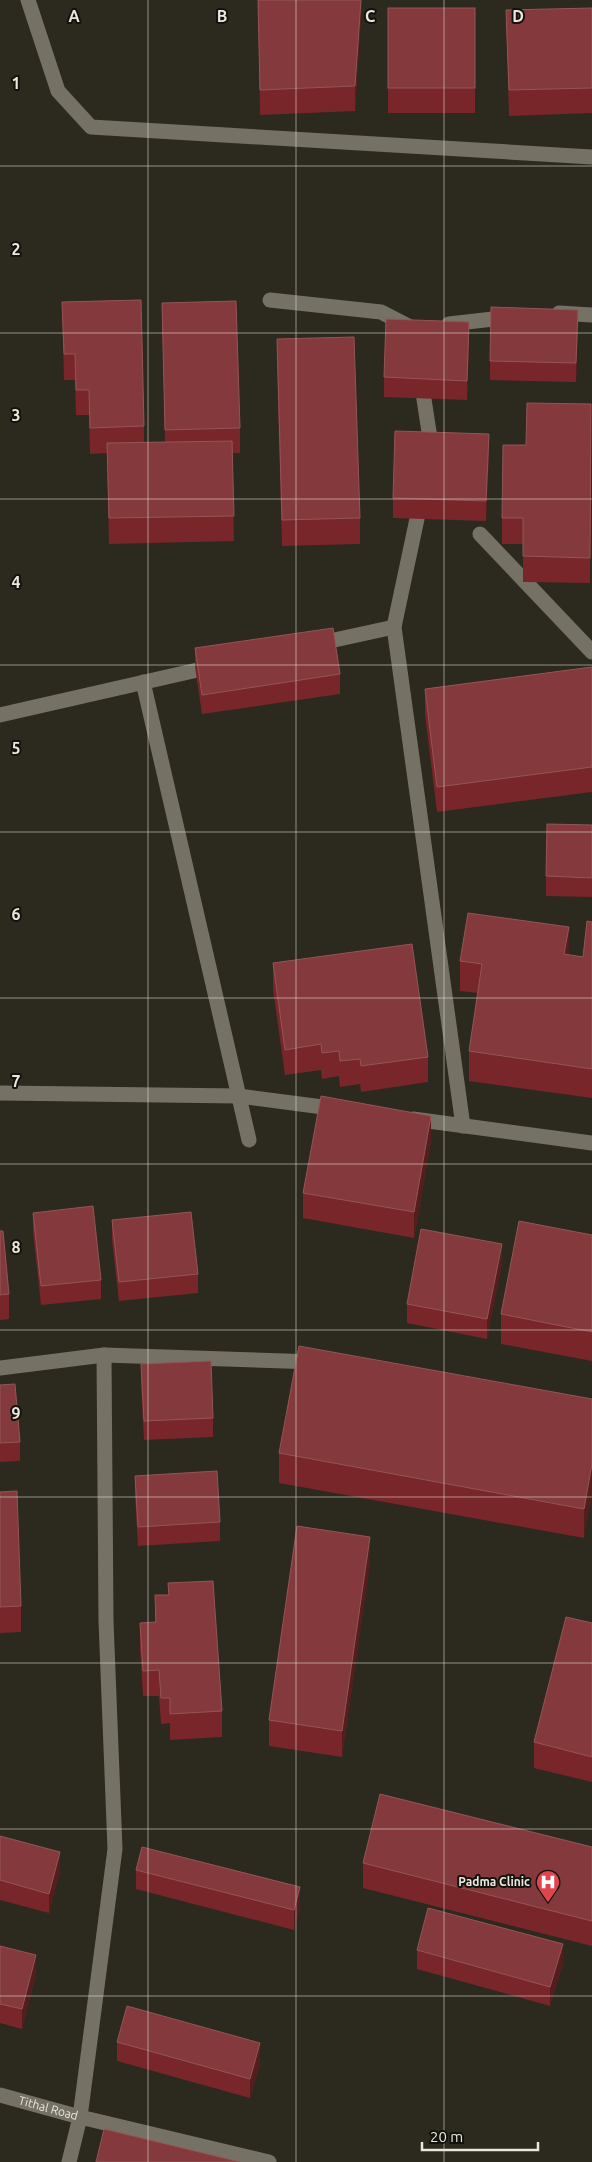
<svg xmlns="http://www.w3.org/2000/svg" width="592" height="2162" font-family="Ubuntu,sans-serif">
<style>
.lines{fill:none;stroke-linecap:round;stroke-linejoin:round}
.street{stroke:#757265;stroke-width:15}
.wall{fill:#782629}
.shaded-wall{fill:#541e1c}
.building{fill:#843a3c;stroke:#945556}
.grid{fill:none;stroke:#e9e7df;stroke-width:1;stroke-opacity:0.55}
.labels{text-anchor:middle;stroke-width:4;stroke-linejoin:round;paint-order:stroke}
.poi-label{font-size:12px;font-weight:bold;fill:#e9e7df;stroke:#13120d;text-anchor:end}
.street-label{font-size:12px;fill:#e9e7df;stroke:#13120d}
.grid-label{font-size:16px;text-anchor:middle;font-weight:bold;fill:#e9e7df;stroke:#13120d;stroke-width:4;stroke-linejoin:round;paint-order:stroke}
</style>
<rect width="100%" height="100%" fill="#2c291e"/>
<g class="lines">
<g class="street">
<path d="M 28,0 L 58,91 L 91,127 L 592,157"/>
<path d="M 270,300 L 381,312 L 412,328"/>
<path d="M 559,313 L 592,315"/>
<path d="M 449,324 L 511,317"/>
<path d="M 421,380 L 432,451"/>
<path d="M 421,500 L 394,627 L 463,1126"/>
<path d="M 480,534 L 592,652"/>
<path d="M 316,644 L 394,627"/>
<path d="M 143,682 L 249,1140"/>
<path d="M 0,715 L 215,666"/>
<path d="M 0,1093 L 239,1096 L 338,1109"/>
<path d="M 413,1119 L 592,1143"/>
<path d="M 104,1355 L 106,1621 L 115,1849 L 80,2117 L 269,2162"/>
<path d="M 0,1368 L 104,1355 L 315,1362"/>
<path id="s1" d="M 0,2095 L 80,2117 L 69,2162"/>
</g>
</g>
<g class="wall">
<path d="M 258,0 L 362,0 L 355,111 L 260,115 Z"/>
<rect x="388" y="8" width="87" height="105"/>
<path d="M 506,10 L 592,20 L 592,113 L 509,116 Z"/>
<path d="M 62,302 L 144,426 L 144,442 L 165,442 L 162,303 L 240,428 L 240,453 L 232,453 L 234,541 L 109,544 L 107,453 L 90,454 L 89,415 L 76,415 L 75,380 L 64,380 Z"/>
<path d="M 578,329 L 576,382 L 490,380 L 490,361 Z"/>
<path d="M 277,339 L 360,518 L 360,544 L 282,546 L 277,364 Z"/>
<path d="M 469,341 L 467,400 L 384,397 L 384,377 Z"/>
<path d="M 591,404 L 590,583 L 523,582 L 523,544 L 502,544 L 502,518 L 526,445 Z"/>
<path d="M 489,453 L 486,521 L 393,518 L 393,498 Z"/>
<path d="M 195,648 L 340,674 L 340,694 L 202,714 L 195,667 Z"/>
<path d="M 592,667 L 592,792 L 437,812 L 425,714 L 425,689 Z"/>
<path d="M 592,825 L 592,897 L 546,896 L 546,876 Z"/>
<path d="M 592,922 L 592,1098 L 469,1081 L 469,1051 L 478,993 L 460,991 L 460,961 L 569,955 L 583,957 Z"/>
<path d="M 273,963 L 428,1057 L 428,1082 L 361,1092 L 360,1084 L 340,1087 L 339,1076 L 322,1079 L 321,1070 L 285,1075 L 273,989 Z"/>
<path d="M 431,1141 L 414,1238 L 303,1218 L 303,1193 Z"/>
<path d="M 33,1213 L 101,1280 L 101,1299 L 41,1305 L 33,1232 Z"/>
<path d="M 112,1220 L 198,1274 L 198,1293 L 119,1301 L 112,1240 Z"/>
<path d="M 0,1231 L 9,1294 L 9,1319 L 0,1320 Z"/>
<path d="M 592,1235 L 592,1361 L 501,1344 L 501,1314 Z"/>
<path d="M 502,1263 L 487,1339 L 407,1323 L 407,1304 Z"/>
<path d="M 141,1364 L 213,1418 L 213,1437 L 144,1440 L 141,1384 Z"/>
<path d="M 0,1385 L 20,1442 L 20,1461 L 0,1462 Z"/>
<path d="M 592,1399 L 584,1538 L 279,1483 L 279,1453 Z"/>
<path d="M 135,1476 L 220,1522 L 220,1541 L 138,1546 L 135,1495 Z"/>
<path d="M 0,1492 L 21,1606 L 21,1632 L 0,1633 Z"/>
<path d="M 370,1562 L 342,1757 L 269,1746 L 269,1720 Z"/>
<path d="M 168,1583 L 222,1711 L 222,1737 L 170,1740 L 170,1723 L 161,1724 L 159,1696 L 143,1696 L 140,1649 L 140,1623 L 155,1623 L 155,1595 L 168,1595 Z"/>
<path d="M 592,1623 L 592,1782 L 534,1768 L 534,1742 Z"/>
<path d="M 0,1836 L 60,1871 L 49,1913 L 0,1900 Z"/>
<path d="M 592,1847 L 592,1946 L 363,1888 L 363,1863 Z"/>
<path d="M 136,1870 L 300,1906 L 294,1930 L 136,1889 Z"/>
<path d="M 0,1946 L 36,1974 L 22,2029 L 0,2023 Z"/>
<path d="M 417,1950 L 563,1963 L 550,2006 L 417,1969 Z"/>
<path d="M 117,2042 L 260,2063 L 250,2098 L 117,2061 Z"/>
</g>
<g class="shaded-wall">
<path d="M 361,0 L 362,0 L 355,111 L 355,86 Z"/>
<path d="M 578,310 L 578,329 L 576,382 L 576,363 Z"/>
<path d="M 469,322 L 469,341 L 467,400 L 467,381 Z"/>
<path d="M 489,434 L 489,453 L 486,521 L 486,501 Z"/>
<path d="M 569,927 L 569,957 L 564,954 Z"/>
<path d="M 431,1116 L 431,1141 L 414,1238 L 414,1212 Z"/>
<path d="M 502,1244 L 502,1263 L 487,1339 L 487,1319 Z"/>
<path d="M 592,1464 L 592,1494 L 584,1538 L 584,1509 Z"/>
<path d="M 370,1537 L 370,1562 L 342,1757 L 342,1731 Z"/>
<path d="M 60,1852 L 60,1871 L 49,1913 L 49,1894 Z"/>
<path d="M 300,1887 L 300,1906 L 294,1930 L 294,1910 Z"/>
<path d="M 563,1944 L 563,1963 L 550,2006 L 550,1987 Z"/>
<path d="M 36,1955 L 36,1974 L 22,2029 L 22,2009 Z"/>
<path d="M 260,2043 L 260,2063 L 250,2098 L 250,2079 Z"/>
</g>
<g class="building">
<path d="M 258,0 L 361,0 L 355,86 L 260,90 Z"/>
<rect x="388" y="8" width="87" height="80"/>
<path d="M 592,8 L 592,88 L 509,90 L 506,10 Z"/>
<path d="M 141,300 L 144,426 L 90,428 L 89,390 L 76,390 L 75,354 L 64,354 L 62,302 Z"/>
<path d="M 236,301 L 240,428 L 165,430 L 162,303 Z"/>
<path d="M 491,307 L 578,310 L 576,363 L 490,361 Z"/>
<path d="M 386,319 L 469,322 L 467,381 L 384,377 Z"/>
<path d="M 354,337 L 360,518 L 282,520 L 277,339 Z"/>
<path d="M 527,403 L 591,404 L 590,558 L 523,556 L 523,518 L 502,518 L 503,445 L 526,445 Z"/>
<path d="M 395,431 L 489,434 L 486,501 L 393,498 Z"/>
<path d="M 232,441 L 234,516 L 109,518 L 107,443 Z"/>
<path d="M 333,628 L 340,674 L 202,695 L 195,648 Z"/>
<path d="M 592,667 L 592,767 L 437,787 L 425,689 Z"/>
<path d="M 547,824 L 592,825 L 592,878 L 546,876 Z"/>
<path d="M 468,913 L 569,927 L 564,954 L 583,957 L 587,921 L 592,922 L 592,1069 L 469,1051 L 482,964 L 460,961 Z"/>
<path d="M 412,944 L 428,1057 L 361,1066 L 360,1059 L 340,1061 L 339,1051 L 322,1053 L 321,1044 L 285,1050 L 273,963 Z"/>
<path d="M 321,1096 L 431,1116 L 414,1212 L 303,1193 Z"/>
<path d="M 93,1206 L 101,1280 L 41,1286 L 33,1213 Z"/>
<path d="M 191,1212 L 198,1274 L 119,1282 L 112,1220 Z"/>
<path d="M 519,1221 L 592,1235 L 592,1332 L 501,1314 Z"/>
<path d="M 421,1229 L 502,1244 L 487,1319 L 407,1304 Z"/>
<path d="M 0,1231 L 3,1231 L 9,1294 L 0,1295 Z"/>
<path d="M 299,1346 L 592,1399 L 592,1464 L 584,1509 L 279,1453 Z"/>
<path d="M 211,1361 L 213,1418 L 144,1421 L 141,1364 Z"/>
<path d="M 15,1384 L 20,1442 L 0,1443 L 0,1385 Z"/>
<path d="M 217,1471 L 220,1522 L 138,1527 L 135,1476 Z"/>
<path d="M 17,1491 L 21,1606 L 0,1607 L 0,1492 Z"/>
<path d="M 297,1526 L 370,1537 L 342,1731 L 269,1720 Z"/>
<path d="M 213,1581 L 222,1711 L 170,1714 L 170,1698 L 161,1698 L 159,1670 L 143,1671 L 140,1623 L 156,1622 L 155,1595 L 169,1595 L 168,1583 Z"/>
<path d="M 566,1617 L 592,1623 L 592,1757 L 534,1742 Z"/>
<path d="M 380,1794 L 592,1847 L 592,1921 L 363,1863 Z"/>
<path d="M 0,1836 L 60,1852 L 49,1894 L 0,1880 Z"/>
<path d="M 142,1847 L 300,1887 L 294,1910 L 136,1870 Z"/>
<path d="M 428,1908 L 563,1944 L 550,1987 L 417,1950 Z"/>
<path d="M 0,1946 L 36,1955 L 22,2009 L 0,2004 Z"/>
<path d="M 127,2006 L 260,2043 L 250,2079 L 117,2042 Z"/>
<path d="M 104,2129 L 240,2162 L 96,2162 Z"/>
</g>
<path class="grid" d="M 148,0 L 148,2162M 296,0 L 296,2162M 444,0 L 444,2162M 0,166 L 592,166M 0,333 L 592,333M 0,499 L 592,499M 0,665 L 592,665M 0,832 L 592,832M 0,998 L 592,998M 0,1164 L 592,1164M 0,1330 L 592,1330M 0,1497 L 592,1497M 0,1663 L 592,1663M 0,1829 L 592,1829M 0,1996 L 592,1996"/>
<defs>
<g id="hospital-pin" transform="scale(1.25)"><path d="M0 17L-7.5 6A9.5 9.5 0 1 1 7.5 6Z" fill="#e0444e" stroke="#13120d"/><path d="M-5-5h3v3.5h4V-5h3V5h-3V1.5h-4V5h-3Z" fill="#fff"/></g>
</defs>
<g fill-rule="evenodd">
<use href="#hospital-pin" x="548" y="1882"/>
</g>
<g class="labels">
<g class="poi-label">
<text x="530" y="1886">Padma Clinic</text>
</g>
<g class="street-label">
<text dy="4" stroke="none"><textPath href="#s1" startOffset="50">Tithal Road</textPath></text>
</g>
</g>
<g class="grid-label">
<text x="74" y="22">A</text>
<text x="222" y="22">B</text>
<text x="370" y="22">C</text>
<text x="518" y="22">D</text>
<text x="16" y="89">1</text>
<text x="16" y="255">2</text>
<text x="16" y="421">3</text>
<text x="16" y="588">4</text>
<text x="16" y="754">5</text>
<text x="16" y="920">6</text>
<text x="16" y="1087">7</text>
<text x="16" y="1253">8</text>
<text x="16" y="1419">9</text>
</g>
<path d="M422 2142v8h116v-8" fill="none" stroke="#e9e7df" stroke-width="2.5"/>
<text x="430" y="2142" font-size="15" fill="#e9e7df" stroke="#13120d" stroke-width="4" paint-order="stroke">20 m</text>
</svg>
